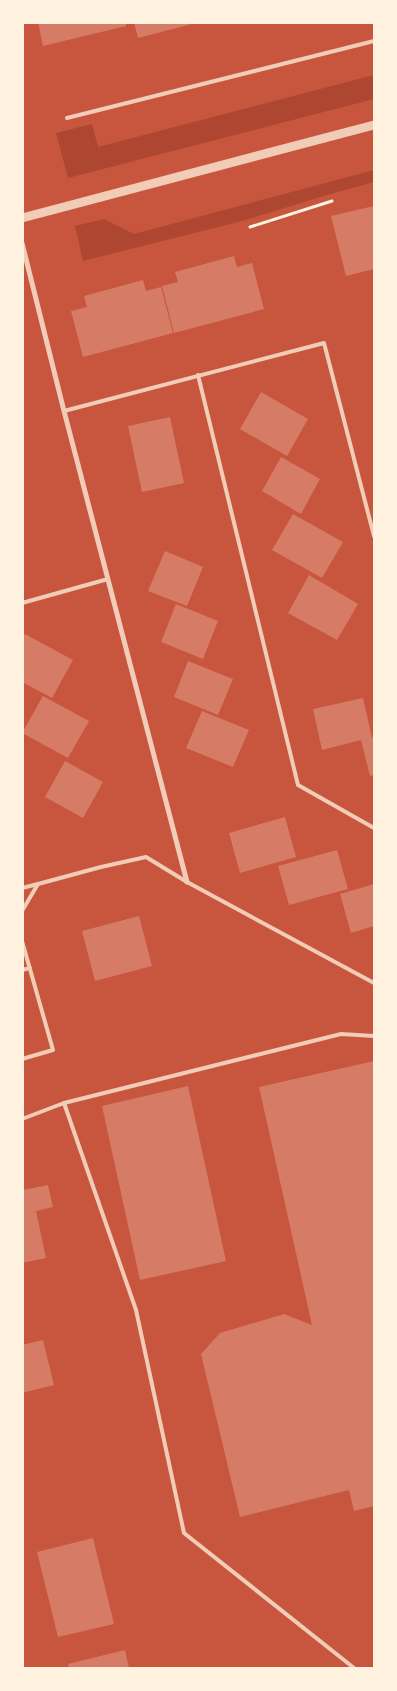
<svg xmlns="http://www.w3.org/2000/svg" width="397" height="1691" font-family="Commissioner,sans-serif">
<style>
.green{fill:#ae4732}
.building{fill:#d67c66}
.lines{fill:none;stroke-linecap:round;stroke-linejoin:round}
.path{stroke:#fff3e0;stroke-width:3}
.service{stroke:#f1ccb7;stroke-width:4}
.minor{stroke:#f1ccb7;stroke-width:5}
.tertiary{stroke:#f1ccb7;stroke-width:9}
</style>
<rect width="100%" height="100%" fill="#c8553d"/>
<g class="green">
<path d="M 374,75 L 374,99 L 68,178 L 56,133 L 92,124 L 98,147 Z"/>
<path d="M 374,170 L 374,182 L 327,195 L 242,221 L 83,261 L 75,226 L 104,219 L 134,234 Z"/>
</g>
<g class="building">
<path d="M 38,22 L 126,22 L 126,26 L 43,46 Z"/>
<path d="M 134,22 L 196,22 L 196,23 L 138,38 Z"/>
<path d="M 374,206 L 374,269 L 346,276 L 331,216 Z"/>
<path d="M 234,256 L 237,267 L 252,263 L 264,309 L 174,333 L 162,286 L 178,282 L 175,272 Z"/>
<path d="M 143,280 L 146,291 L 161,287 L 173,333 L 83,357 L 71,311 L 87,307 L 84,296 Z"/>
<path d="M 261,392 L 308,419 L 287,456 L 240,429 Z"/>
<path d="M 170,417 L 184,483 L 142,492 L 128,426 Z"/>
<path d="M 281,457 L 320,479 L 301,514 L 262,491 Z"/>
<path d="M 293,514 L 343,542 L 322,578 L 272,550 Z"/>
<path d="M 165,551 L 203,567 L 187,606 L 148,591 Z"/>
<path d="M 309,575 L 358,604 L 337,640 L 288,613 Z"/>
<path d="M 176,604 L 218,621 L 203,659 L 161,642 Z"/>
<path d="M 25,634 L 73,660 L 52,698 L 22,682 L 22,638 Z"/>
<path d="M 188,661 L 233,679 L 218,715 L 174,697 Z"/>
<path d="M 43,696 L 89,721 L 68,758 L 22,733 Z"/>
<path d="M 363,698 L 372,738 L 374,738 L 374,775 L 370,776 L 361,740 L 322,750 L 313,709 Z"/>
<path d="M 202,711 L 249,730 L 233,767 L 186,748 Z"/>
<path d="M 65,761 L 103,782 L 83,818 L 45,797 Z"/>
<path d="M 285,817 L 296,857 L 240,873 L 229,833 Z"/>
<path d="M 337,850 L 348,889 L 289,905 L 278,866 Z"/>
<path d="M 374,884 L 374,926 L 351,933 L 340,894 Z"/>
<path d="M 139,916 L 152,966 L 95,981 L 82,931 Z"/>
<path d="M 374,1061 L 374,1506 L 354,1511 L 349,1490 L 240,1517 L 201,1354 L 220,1333 L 284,1314 L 312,1325 L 259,1087 Z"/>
<path d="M 188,1086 L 226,1261 L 140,1280 L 102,1106 Z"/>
<path d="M 48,1185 L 53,1207 L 36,1211 L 46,1258 L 22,1263 L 22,1190 Z"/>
<path d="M 43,1340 L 54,1385 L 22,1393 L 22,1345 Z"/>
<path d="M 93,1538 L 114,1624 L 58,1637 L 37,1552 Z"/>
<path d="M 125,1650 L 129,1668 L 69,1668 L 68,1664 Z"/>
</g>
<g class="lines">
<path class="path" d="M 250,227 L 332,201"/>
<g class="service">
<path d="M 67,118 L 374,41"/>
<path d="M 198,375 L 298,785 L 374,828"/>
<path d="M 64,411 L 324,343 L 374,536"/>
<path d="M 22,603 L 108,579"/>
<path d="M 22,888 L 38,884"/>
<path d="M 22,911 L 38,884 L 101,867 L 146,857 L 187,882 L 374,983"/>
<path d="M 22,941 L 53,1050 L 22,1059"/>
<path d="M 22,970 L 30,968"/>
<path d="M 64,1103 L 136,1310 L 184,1533 L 354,1668"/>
<path d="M 22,1119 L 64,1103 L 341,1034 L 374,1036"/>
</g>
<path class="minor" d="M 22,243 L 64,411 L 187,882"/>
<path class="tertiary" d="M 22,218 L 374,125"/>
</g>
<rect width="397" height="1691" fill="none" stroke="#fff3e0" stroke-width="48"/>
</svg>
